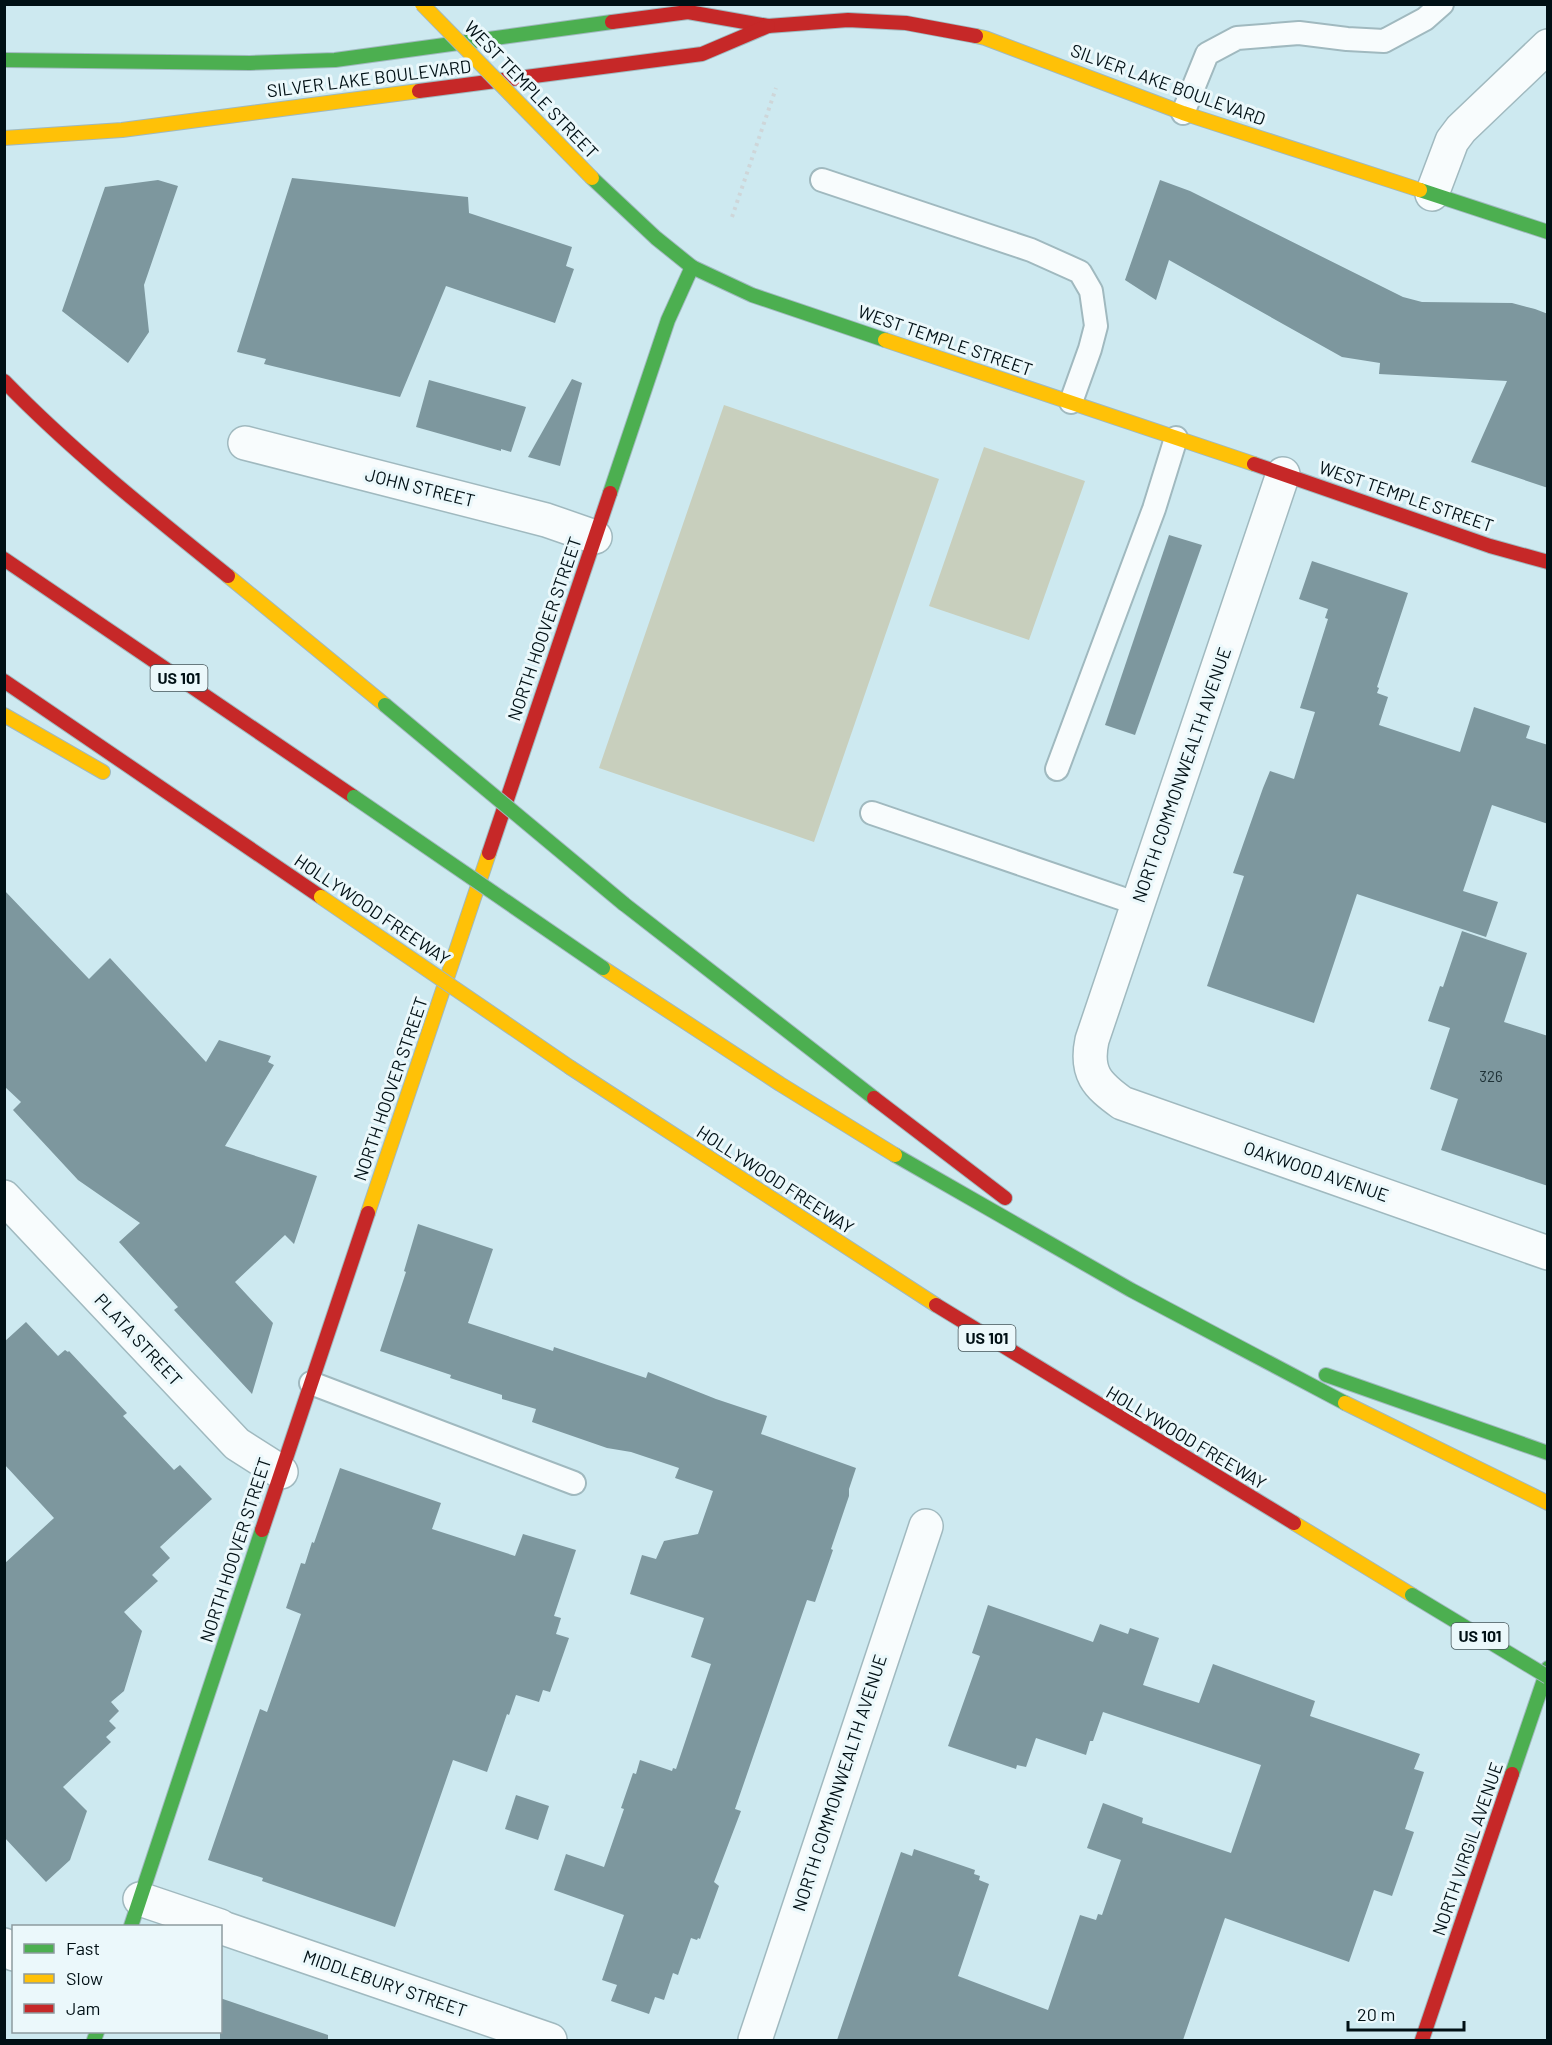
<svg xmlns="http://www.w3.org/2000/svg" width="1552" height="2045" font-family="Barlow,sans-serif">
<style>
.pitch{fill:#c8cfbd}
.building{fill:#7d979e}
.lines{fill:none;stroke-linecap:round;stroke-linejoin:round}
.lane-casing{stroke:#a0b9bf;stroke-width:26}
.street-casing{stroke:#a0b9bf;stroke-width:36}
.fast-casing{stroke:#a0b9bf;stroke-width:16}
.slow-casing{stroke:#a0b9bf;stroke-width:16}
.jam-casing{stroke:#a0b9bf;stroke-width:16}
.path{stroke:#ced6d9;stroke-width:4;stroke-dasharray:3 4.5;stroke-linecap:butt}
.lane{stroke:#f8fcfd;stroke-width:22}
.street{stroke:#f8fcfd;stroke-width:33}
.fast{stroke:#4caf50;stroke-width:14}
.slow{stroke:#ffc107;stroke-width:14}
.jam{stroke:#c62828;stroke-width:14}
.fast-bridge-casing{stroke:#a0b9bf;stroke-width:16;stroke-linecap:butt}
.slow-bridge-casing{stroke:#a0b9bf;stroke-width:16;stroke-linecap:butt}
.fast-bridge{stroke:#4caf50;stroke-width:14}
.slow-bridge{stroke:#ffc107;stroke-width:14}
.labels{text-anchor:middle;stroke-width:6;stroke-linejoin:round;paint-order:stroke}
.number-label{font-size:15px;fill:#1f3237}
.shield{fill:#ebf8fb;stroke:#46565a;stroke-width:1.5}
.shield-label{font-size:16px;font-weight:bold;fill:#001015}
.street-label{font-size:18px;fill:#001015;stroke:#ebf8fb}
</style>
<rect width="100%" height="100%" fill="#cde9f0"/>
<g class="pitch">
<path d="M 724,405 L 939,479 L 814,842 L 599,768 Z"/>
<path d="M 984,447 L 1085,481 L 1029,640 L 929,606 Z"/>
</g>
<g class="building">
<path d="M 292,178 L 468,197 L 469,213 L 572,247 L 566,266 L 574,269 L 555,323 L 446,286 L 400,397 L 264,364 L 266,359 L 237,352 Z"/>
<path d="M 158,180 L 178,186 L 144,285 L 149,332 L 128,363 L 62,311 L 105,187 Z"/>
<path d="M 1160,180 L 1190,191 L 1403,297 L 1422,302 L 1512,303 L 1535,309 L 1548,314 L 1548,488 L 1471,462 L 1507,381 L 1379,374 L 1380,363 L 1342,357 L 1169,260 L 1156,300 L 1125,280 Z"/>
<path d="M 572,379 L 582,383 L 560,466 L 528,457 Z"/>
<path d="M 429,380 L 526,407 L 511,452 L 501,449 L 501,451 L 416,427 Z"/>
<path d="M 1169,535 L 1202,545 L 1135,735 L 1105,725 Z"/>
<path d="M 1312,561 L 1408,593 L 1377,687 L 1379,688 L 1377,693 L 1388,697 L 1379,725 L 1460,752 L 1474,707 L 1530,726 L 1526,738 L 1548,745 L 1548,824 L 1492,805 L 1463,891 L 1498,902 L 1486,937 L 1357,894 L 1314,1023 L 1207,986 L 1244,876 L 1233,873 L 1263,788 L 1270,771 L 1294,779 L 1315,712 L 1300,708 L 1328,619 L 1325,618 L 1328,609 L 1299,599 Z"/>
<path d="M 4,890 L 89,979 L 110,958 L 206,1062 L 219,1040 L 271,1056 L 268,1062 L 274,1065 L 225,1146 L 317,1176 L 294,1244 L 285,1235 L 235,1282 L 273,1323 L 252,1394 L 174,1310 L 178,1307 L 119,1242 L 140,1223 L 78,1180 L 13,1110 L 21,1102 L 4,1086 Z"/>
<path d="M 1462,931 L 1527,953 L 1504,1022 L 1548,1036 L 1548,1186 L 1441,1150 L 1458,1099 L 1430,1089 L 1450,1028 L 1428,1021 L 1440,986 L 1443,987 Z"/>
<path d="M 418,1224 L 493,1249 L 468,1323 L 553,1351 L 554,1347 L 646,1378 L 648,1372 L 716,1399 L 767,1416 L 761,1434 L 856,1468 L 849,1489 L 849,1496 L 831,1549 L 833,1550 L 815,1602 L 807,1600 L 735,1809 L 741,1811 L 714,1882 L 719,1886 L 700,1939 L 698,1938 L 697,1940 L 691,1938 L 678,1975 L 673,1973 L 664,2000 L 655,1997 L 649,2014 L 611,2001 L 617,1985 L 602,1980 L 624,1915 L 554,1890 L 566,1854 L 604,1867 L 624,1809 L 621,1808 L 633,1773 L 636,1774 L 640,1760 L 672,1771 L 673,1768 L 676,1769 L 711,1664 L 691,1657 L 704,1618 L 630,1594 L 642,1555 L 656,1559 L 664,1541 L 698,1534 L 713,1491 L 675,1478 L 679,1468 L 631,1452 L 607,1448 L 532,1422 L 536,1409 L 502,1399 L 502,1395 L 450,1378 L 451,1375 L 380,1351 L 406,1272 L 404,1271 Z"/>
<path d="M 26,1322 L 58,1356 L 65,1350 L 68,1352 L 69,1351 L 127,1413 L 123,1416 L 174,1470 L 180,1465 L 212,1499 L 160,1547 L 170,1558 L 152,1575 L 158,1581 L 124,1612 L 142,1631 L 124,1691 L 111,1702 L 119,1711 L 109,1721 L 116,1728 L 106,1737 L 111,1742 L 63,1787 L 87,1811 L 70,1860 L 46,1882 L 4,1837 L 4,1564 L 54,1518 L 4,1464 L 4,1342 Z"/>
<path d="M 340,1468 L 441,1503 L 432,1529 L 515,1556 L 523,1534 L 576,1550 L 554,1616 L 561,1618 L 556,1634 L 569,1638 L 550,1692 L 543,1690 L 539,1702 L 516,1695 L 509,1715 L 507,1714 L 487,1772 L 453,1760 L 395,1927 L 262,1881 L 263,1878 L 208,1860 L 260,1709 L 267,1712 L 301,1614 L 286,1608 L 301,1563 L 305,1564 L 312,1542 L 314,1543 Z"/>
<path d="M 988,1605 L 1093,1642 L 1100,1624 L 1128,1634 L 1130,1628 L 1159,1638 L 1143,1685 L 1199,1703 L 1213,1664 L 1315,1701 L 1310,1716 L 1420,1754 L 1414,1769 L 1424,1772 L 1405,1829 L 1414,1832 L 1392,1896 L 1374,1890 L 1349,1962 L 1225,1918 L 1183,2040 L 837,2040 L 901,1852 L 912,1856 L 914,1849 L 975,1870 L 974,1874 L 980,1876 L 979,1880 L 989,1884 L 958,1976 L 1048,2010 L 1080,1915 L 1096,1920 L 1098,1914 L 1102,1915 L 1121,1860 L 1087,1848 L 1103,1803 L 1143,1818 L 1142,1823 L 1231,1853 L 1261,1765 L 1103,1712 L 1093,1741 L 1090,1741 L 1086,1755 L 1036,1738 L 1026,1767 L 1017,1765 L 1016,1769 L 948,1746 L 980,1656 L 972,1653 Z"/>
<path d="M 516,1795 L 549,1806 L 538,1840 L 505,1829 Z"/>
<path d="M 220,1998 L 328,2035 L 328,2040 L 220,2040 Z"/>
</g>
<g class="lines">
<g class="lane-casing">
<g id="lane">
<path d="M 1183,113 L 1207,54 L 1237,38 L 1299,33 L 1347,39 L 1384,41 L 1425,19 L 1442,4"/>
<path d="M 822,180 L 1031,250 L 1080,272 L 1091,291 L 1096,326 L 1090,349 L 1071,402"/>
<path d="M 1057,769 L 1154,509 L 1176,438"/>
<path d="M 872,813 L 1138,904"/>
<path d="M 311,1383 L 574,1483"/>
</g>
</g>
<g class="street-casing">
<g id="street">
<path d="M 1432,194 L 1452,141 L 1461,129 L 1548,46"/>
<path d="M 245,443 L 546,520 L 595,537"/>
<path d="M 1283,474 L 1092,1040 C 1085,1073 1097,1085 1122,1103 L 1548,1253"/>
<path d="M 4,1197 L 237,1444 L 281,1472"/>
<path d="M 140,1899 L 220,1926"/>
<path d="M 220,1927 L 550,2040"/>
<path d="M 4,1945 L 14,1954"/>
<path d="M 755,2040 L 926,1526"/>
</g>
</g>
<g class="fast-casing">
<g id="fast">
<path d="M 4,60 L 250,63 L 335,60 L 612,22"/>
<path d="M 592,178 L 656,238 L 692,267 L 752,295 L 885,340"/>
<path d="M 1420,190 L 1548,232"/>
<path d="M 610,493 L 668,320 L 692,267"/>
<path d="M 624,904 L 874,1098"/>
<path d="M 895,1155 L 1131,1290 L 1345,1403"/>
<path d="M 1326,1375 L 1548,1453"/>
<path d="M 1512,1774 L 1548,1668"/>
<path d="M 131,1926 L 262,1530"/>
<path d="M 94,2040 L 97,2032"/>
</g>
</g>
<g class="slow-casing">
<g id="slow">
<path d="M 976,36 L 985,38 L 1183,113 L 1420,190"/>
<path d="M 4,138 L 122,130 L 419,91"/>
<path d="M 885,340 L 1254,464"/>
<path d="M 228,576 L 385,705"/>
<path d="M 4,715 L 103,772"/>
<path d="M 603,968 L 780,1084 L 895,1155"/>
<path d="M 571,1068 L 936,1305"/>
<path d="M 368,1213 L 489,853"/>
<path d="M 1345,1403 L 1548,1503"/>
<path d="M 1294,1523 L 1412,1595"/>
</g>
</g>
<g class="jam-casing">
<g id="jam">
<path d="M 612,22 L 688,12 L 768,26 L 848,20 L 906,23 L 976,36"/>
<path d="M 419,91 L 702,54 L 768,26"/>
<path d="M 4,381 C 73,452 151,514 228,576"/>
<path d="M 1254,464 L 1490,546 L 1548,562"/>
<path d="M 4,559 L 354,797"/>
<path d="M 4,681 L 321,897"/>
<path d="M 489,853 L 610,493"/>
<path d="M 874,1098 L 1005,1198"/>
<path d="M 936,1305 L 1294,1523"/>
<path d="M 262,1530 L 368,1213"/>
<path d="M 1422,2040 L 1512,1774"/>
</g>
</g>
<path class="path" d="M 732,217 L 776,88"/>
<use href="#lane" class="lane"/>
<use href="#street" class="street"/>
<use href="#fast" class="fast"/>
<use href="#slow" class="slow"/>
<use href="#jam" class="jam"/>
<g class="fast-bridge-casing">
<g id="fast-bridge">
<path d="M 385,705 L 624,904"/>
<path d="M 354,797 L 603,968"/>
<path d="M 1412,1595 L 1548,1677"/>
</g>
</g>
<g class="slow-bridge-casing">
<g id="slow-bridge">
<path d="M 422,4 L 592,178"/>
<path d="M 321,897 L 571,1068"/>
</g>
</g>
<use href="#fast-bridge" class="fast-bridge"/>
<use href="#slow-bridge" class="slow-bridge"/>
</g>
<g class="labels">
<g class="number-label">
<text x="1491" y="1082">326</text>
</g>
<g class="shield">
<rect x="150.5" y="665" width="57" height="26" rx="4.5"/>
<rect x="958.5" y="1325" width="57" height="26" rx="4.5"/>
<rect x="1451.5" y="1623" width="57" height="26" rx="4.5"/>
</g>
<g class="shield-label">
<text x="179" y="684">US 101</text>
<text x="987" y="1344">US 101</text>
<text x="1480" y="1642">US 101</text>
</g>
<g class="street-label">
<text transform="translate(369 79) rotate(-7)" y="6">SILVER LAKE BOULEVARD</text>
<text transform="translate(1168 85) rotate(20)" y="6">SILVER LAKE BOULEVARD</text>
<text transform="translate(531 90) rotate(46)" y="6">WEST TEMPLE STREET</text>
<text transform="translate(945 341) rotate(19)" y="6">WEST TEMPLE STREET</text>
<text transform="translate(420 488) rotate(14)" y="6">JOHN STREET</text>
<text transform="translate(1406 497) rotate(19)" y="6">WEST TEMPLE STREET</text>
<text transform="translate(545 629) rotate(-71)" y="6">NORTH HOOVER STREET</text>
<text transform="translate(1182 775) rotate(-71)" y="6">NORTH COMMONWEALTH AVENUE</text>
<text transform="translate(372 910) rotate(34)" y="6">HOLLYWOOD FREEWAY</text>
<text transform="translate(391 1089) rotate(-71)" y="6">NORTH HOOVER STREET</text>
<text transform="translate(1316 1172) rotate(19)" y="6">OAKWOOD AVENUE</text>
<text transform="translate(775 1180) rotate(33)" y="6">HOLLYWOOD FREEWAY</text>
<text transform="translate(138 1340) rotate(47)" y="6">PLATA STREET</text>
<text transform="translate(1186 1438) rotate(31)" y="6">HOLLYWOOD FREEWAY</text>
<text transform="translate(236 1550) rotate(-72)" y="6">NORTH HOOVER STREET</text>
<text transform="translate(840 1783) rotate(-72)" y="6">NORTH COMMONWEALTH AVENUE</text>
<text transform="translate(1468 1849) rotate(-71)" y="6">NORTH VIRGIL AVENUE</text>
<text transform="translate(385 1984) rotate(19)" y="6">MIDDLEBURY STREET</text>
</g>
</g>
<rect width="1552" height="2045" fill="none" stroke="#001015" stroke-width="12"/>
<rect x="12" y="1925" width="210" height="108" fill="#ebf8fb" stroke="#8d9b9f" stroke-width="1.5"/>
<rect x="24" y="1944" width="30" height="9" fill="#4caf50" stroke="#8d9b9f" stroke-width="1.5"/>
<text x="66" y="1955" font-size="18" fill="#001015">Fast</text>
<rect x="24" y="1974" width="30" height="9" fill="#ffc107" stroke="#8d9b9f" stroke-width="1.5"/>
<text x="66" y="1985" font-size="18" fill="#001015">Slow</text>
<rect x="24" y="2004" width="30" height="9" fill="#c62828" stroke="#8d9b9f" stroke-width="1.5"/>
<text x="66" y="2015" font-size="18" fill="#001015">Jam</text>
<path d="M1348 2021v9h116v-9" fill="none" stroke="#001015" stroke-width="3"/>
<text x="1357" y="2021" font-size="18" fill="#001015" stroke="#ebf8fb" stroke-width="4.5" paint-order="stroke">20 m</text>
</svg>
